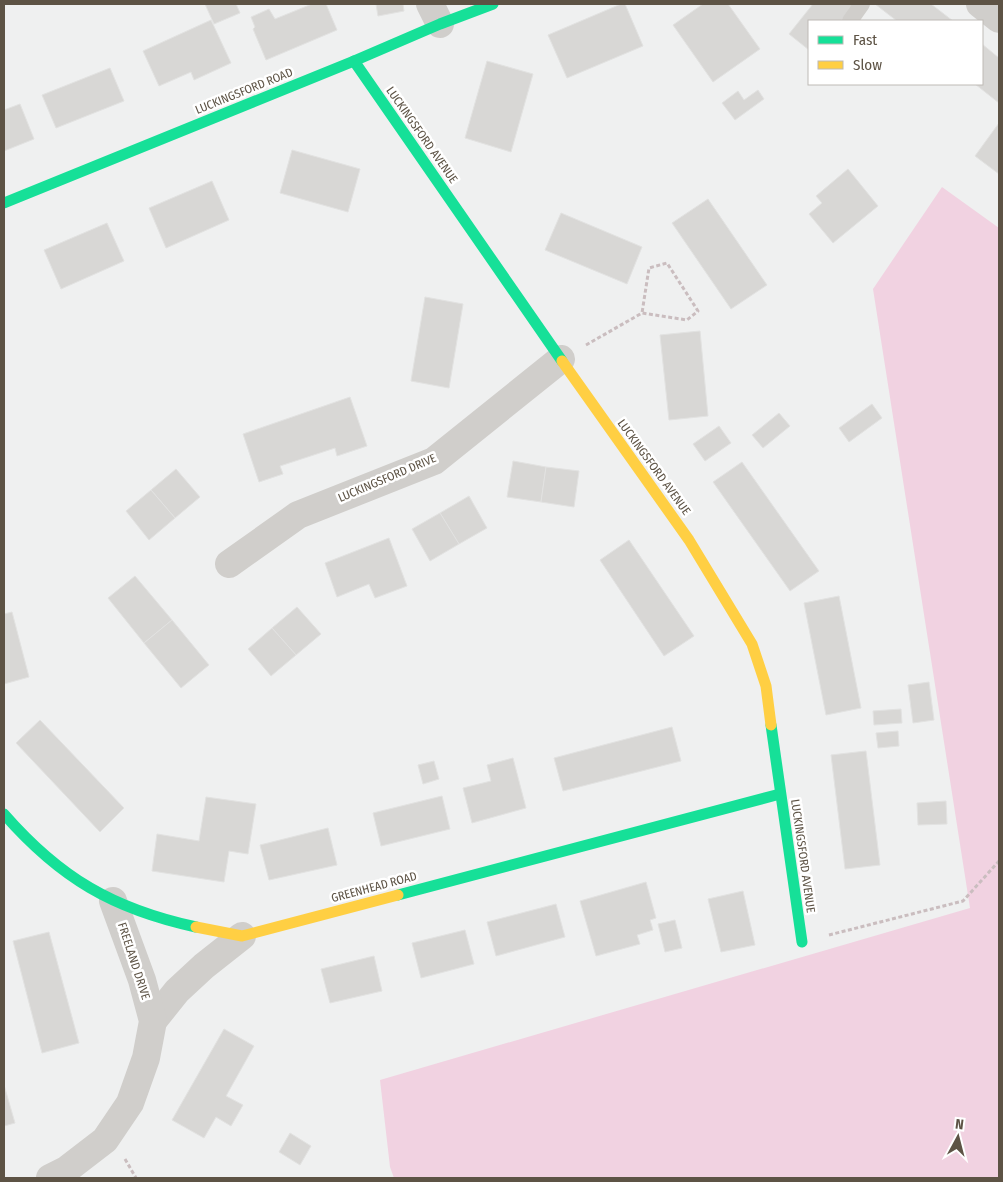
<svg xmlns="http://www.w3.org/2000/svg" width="1003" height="1182" font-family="'Fira Sans Condensed',sans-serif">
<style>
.green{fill:#f1d2e1}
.building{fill:#d8d7d5;stroke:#e2e2e1}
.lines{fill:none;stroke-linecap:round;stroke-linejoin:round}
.path{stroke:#cabdbf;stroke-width:3;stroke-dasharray:4 2.5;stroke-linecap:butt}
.lane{stroke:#d0cecb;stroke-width:16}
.street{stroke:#d0cecb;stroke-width:28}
.fast{stroke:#16e098;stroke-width:11}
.slow{stroke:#ffcf43;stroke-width:11}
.labels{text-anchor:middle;stroke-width:5;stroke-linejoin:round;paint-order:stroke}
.street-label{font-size:12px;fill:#5d5345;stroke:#fff}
</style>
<rect width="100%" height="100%" fill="#eff0f0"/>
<path class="green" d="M 942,187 L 999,228 L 999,1178 L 394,1178 L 390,1167 L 380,1080 L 970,908 L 873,289 Z"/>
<g class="building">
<path d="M 205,4 L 236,4 L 240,13 L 214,24 Z"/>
<path d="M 312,4 L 326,4 L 337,30 L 266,60 L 253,29 L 255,27 L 251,17 L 269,9 L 275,19 Z"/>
<path d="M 376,4 L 403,4 L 404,11 L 378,16 Z"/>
<path d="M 621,4 L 625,4 L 643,46 L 567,78 L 548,35 Z"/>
<path d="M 703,4 L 728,4 L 760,49 L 713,82 L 673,25 Z"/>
<path d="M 813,4 L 855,4 L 841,21 L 809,21 L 809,50 L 789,34 Z"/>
<path d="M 875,4 L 931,4 L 953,21 L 897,21 Z"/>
<path d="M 211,20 L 231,63 L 194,80 L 191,72 L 159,86 L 143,51 Z"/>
<path d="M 982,44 L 999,58 L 999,103 L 975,84 L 982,84 Z"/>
<path d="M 487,61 L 533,74 L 511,152 L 465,138 Z"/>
<path d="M 110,68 L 124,101 L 56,128 L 42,95 Z"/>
<path d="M 758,90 L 764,99 L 735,120 L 722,103 L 738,91 L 744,100 Z"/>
<path d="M 20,104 L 34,139 L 4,151 L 4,110 Z"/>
<path d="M 999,123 L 999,174 L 975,156 Z"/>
<path d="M 292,150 L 360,169 L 348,212 L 280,193 Z"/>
<path d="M 848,169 L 878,206 L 833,243 L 809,214 L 822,203 L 816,196 Z"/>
<path d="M 212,181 L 229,220 L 166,248 L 149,208 Z"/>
<path d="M 708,199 L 767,285 L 731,309 L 672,223 Z"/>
<path d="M 561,213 L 642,247 L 627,284 L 545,250 Z"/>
<path d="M 107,223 L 124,261 L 61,289 L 44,250 Z"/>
<path d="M 425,297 L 463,304 L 449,388 L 411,381 Z"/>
<path d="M 700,331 L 708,416 L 669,420 L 660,335 Z"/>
<path d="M 350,397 L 367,446 L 337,456 L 335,448 L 280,466 L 283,474 L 259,482 L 243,434 Z"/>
<path d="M 872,404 L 882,418 L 849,442 L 839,428 Z"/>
<path d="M 779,413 L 790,426 L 763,448 L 752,435 Z"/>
<path d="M 719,426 L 731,443 L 705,461 L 693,444 Z"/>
<path d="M 513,461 L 546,467 L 541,502 L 507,497 Z"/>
<path d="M 742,462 L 819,571 L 790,591 L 713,482 Z"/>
<path d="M 546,467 L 579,471 L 574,507 L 541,502 Z"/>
<path d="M 176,469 L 200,497 L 175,518 L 151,490 Z"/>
<path d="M 151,490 L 175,518 L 149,540 L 126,511 Z"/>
<path d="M 469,496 L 487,528 L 459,544 L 440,513 Z"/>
<path d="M 440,513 L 459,544 L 430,561 L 412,529 Z"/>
<path d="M 389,538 L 407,586 L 375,598 L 369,584 L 337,597 L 325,563 Z"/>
<path d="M 629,540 L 694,636 L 664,656 L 600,560 Z"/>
<path d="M 135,576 L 172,620 L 144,643 L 108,598 Z"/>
<path d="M 839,596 L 861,708 L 826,715 L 804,603 Z"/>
<path d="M 297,607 L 321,634 L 296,655 L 272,628 Z"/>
<path d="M 12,612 L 29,677 L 4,684 L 4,614 Z"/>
<path d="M 172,620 L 209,665 L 181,688 L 144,643 Z"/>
<path d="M 272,628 L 296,655 L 271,676 L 248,649 Z"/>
<path d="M 929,682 L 934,720 L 913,723 L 908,685 Z"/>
<path d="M 901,709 L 902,723 L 874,725 L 873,711 Z"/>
<path d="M 40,720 L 124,808 L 100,832 L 16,743 Z"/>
<path d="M 672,727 L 681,761 L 563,791 L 554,758 Z"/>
<path d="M 898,731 L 899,746 L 878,748 L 876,733 Z"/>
<path d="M 866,751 L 880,865 L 845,869 L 831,755 Z"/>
<path d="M 513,758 L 526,808 L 472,823 L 463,788 L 491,781 L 487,765 Z"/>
<path d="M 434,761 L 439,779 L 423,784 L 418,765 Z"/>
<path d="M 442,796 L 450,829 L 381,846 L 373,813 Z"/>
<path d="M 206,797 L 256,804 L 248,854 L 229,851 L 224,882 L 152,871 L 157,834 L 199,841 Z"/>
<path d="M 946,801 L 947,824 L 918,825 L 917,803 Z"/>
<path d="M 328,828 L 337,865 L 269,880 L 260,845 Z"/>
<path d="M 646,882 L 656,918 L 650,920 L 653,930 L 637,935 L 640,944 L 596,956 L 580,901 Z"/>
<path d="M 743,891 L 755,945 L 721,952 L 708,899 Z"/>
<path d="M 556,904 L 565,937 L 496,956 L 487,922 Z"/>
<path d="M 675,920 L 682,948 L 665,952 L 658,924 Z"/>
<path d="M 465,930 L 474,964 L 421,978 L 412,943 Z"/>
<path d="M 49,932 L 79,1043 L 42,1053 L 13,941 Z"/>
<path d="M 374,956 L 382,991 L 330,1003 L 321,969 Z"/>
<path d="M 224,1029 L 254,1046 L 226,1096 L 243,1105 L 231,1126 L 216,1117 L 204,1138 L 172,1120 Z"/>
<path d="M 4,1085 L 15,1123 L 4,1126 Z"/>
<path d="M 290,1133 L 311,1146 L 300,1165 L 279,1152 Z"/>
</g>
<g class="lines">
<g class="path">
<path d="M 586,345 L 642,313 L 687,320 L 698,311 L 667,263 L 649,268 L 642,313"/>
<path d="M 829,935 L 963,901 L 999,861"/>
<path d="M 125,1159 L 136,1178"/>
</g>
<path class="lane" d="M 850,21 L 862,4"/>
<g class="street">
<path d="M 430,4 L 440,24"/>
<path d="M 980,4 L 999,19"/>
<path d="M 229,564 L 298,515 L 434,461 L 561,359"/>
<path d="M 153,1021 L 177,991 L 204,966 L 242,936"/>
<path d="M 50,1178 L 66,1170 L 105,1140 L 130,1103 L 146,1058 L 153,1021 L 142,980 L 113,901"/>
</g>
<g class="fast">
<path d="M 354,61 L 562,361"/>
<path d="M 4,203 L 354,61 L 440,24 L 493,4"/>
<path d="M 771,725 L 802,942"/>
<path d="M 4,814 C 60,878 113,909 196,927"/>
<path d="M 398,895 L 780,794"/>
</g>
<g class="slow">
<path d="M 562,361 L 689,540 L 752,644 L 766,686 L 771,725"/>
<path d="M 196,927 L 242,936 L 398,895"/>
</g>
</g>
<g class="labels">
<g class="street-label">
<text transform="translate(244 91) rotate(-22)" y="4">LUCKINGSFORD ROAD</text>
<text transform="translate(422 135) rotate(55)" y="4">LUCKINGSFORD AVENUE</text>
<text transform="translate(654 467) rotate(54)" y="4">LUCKINGSFORD AVENUE</text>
<text transform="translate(387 478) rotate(-23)" y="4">LUCKINGSFORD DRIVE</text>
<text transform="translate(803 856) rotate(82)" y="4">LUCKINGSFORD AVENUE</text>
<text transform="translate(374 887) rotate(-15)" y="4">GREENHEAD ROAD</text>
<text transform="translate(134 961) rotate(72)" y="4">FREELAND DRIVE</text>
</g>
</g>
<rect width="1003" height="1182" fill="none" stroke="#5d5345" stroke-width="10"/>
<rect x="808" y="20" width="175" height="65" fill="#ffffff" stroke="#bebab5"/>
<rect x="818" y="36" width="25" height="8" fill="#16e098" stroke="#bebab5"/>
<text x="853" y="45" font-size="15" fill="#5d5345">Fast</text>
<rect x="818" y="61" width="25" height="8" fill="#ffcf43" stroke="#bebab5"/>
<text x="853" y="70" font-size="15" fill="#5d5345">Slow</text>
<g transform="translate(958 1137) rotate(7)" stroke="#ffffff" stroke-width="4" paint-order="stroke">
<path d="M0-4L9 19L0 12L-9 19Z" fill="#5d5345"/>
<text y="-8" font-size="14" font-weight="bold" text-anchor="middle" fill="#5d5345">N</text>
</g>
</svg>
